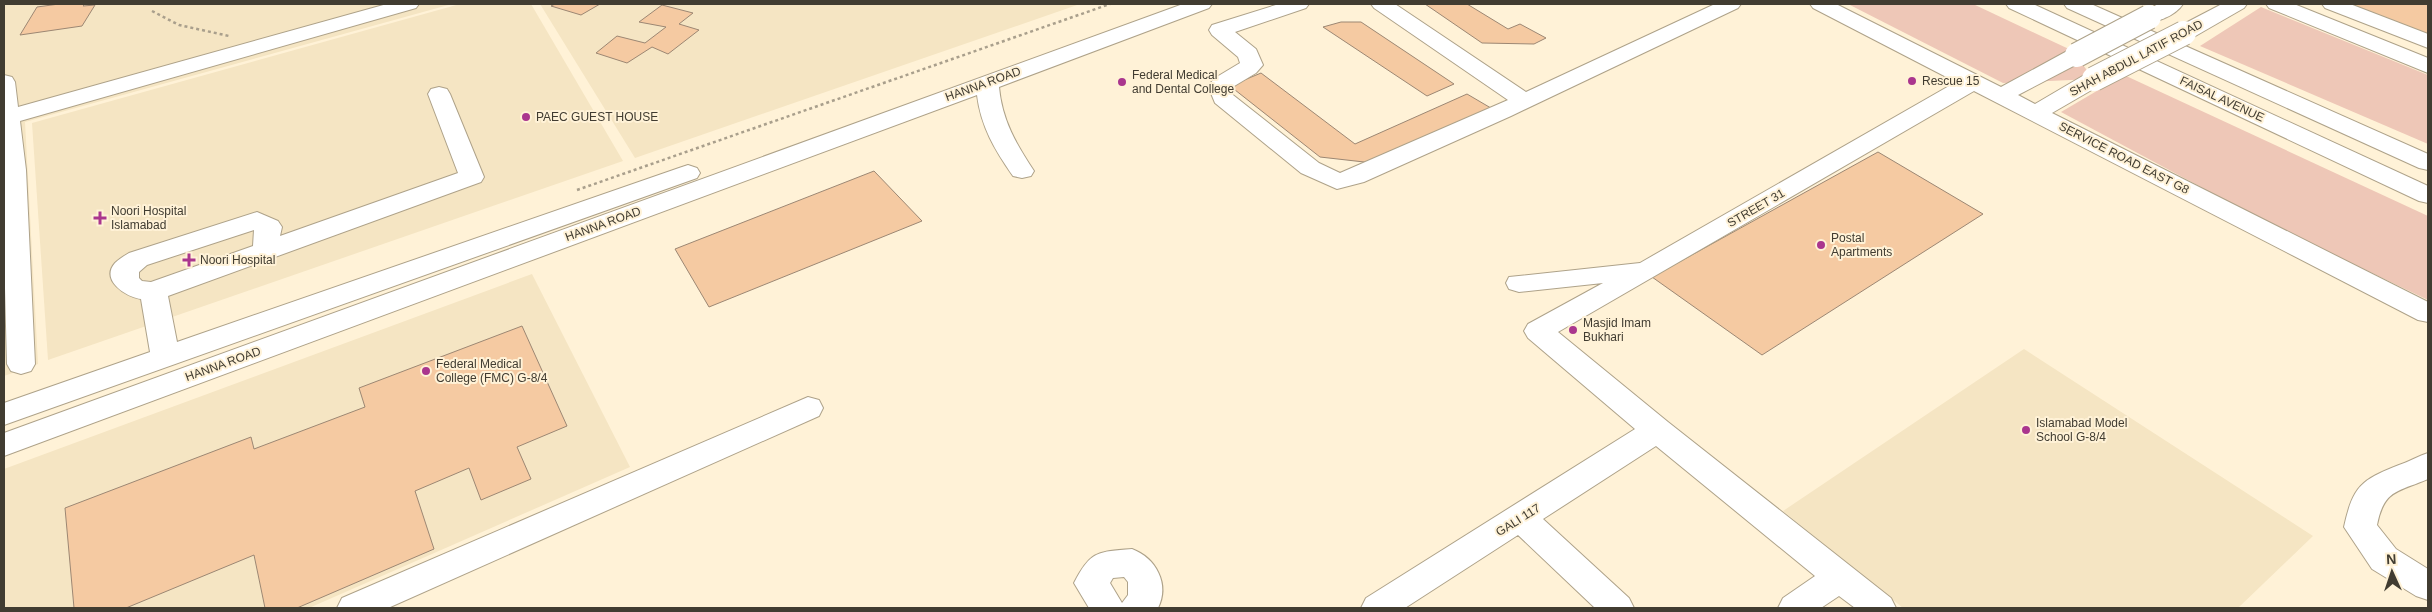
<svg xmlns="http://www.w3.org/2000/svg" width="2432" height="612" font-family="Arial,sans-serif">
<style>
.built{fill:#f5e5c3}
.green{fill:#eec7b7}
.building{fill:#f5caa2;stroke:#9c8773}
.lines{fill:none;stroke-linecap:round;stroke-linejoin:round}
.minor-casing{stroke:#aea289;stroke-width:2}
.major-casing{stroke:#aea289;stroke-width:2}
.path{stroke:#a99f8c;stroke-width:2.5;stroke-dasharray:3 3;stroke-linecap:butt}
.minor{fill:#fff;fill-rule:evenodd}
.major{fill:#fff;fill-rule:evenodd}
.minor-bridge-casing{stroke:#aea289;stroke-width:26;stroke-linecap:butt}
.minor-bridge{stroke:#fff;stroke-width:24}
.poi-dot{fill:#aa368e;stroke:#fff2d7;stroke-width:2}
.labels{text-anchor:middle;stroke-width:4;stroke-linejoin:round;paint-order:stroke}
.street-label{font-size:12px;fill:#413c31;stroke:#fff2d7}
.poi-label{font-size:12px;fill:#413c31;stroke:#fff2d7;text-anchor:start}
</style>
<rect width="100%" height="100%" fill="#fff2d7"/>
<g class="built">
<path d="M 4,4 L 452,4 L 25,122 L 38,364 L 4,376 Z"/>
<path d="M 460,4 L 531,4 L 623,161 L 48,360 L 32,123 Z"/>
<path d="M 540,4 L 1080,4 L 635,158 Z"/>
<path d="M 532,274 L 630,467 L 309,608 L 4,608 L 4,469 Z"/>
<path d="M 2024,349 L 2313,536 L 2238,608 L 1903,608 L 1783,511 Z"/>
</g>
<g class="green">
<path d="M 1848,4 L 1973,4 L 2071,50 L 2094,79 L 2003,83 Z"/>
<path d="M 2261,7 L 2428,75 L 2428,144 L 2200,46 Z"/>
<path d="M 2124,75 L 2428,216 L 2428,300 L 2268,223 L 2061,112 Z"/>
</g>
<g class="building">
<path d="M 59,4 L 85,4 L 83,6 L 95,5 L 82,26 L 20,35 L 37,7 Z"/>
<path d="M 555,4 L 600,4 L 581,15 L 551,6 Z"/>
<path d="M 1425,4 L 1467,4 L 1508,29 L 1520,24 L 1546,38 L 1534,44 L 1482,43 Z"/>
<path d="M 2346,4 L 2428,4 L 2428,36 Z"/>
<path d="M 662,5 L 693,13 L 679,24 L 699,30 L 668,54 L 652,47 L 627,63 L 596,53 L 617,36 L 645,43 L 666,27 L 639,22 Z"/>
<path d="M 1341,22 L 1361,22 L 1454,84 L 1427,96 L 1323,27 Z"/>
<path d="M 1261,73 L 1355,144 L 1467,94 L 1496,111 L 1373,163 L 1320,157 L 1230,86 Z"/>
<path d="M 1878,152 L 1983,214 L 1762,355 L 1652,277 Z"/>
<path d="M 874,171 L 922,221 L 709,307 L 675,249 Z"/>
<path d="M 522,326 L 567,426 L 517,447 L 531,479 L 481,500 L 469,468 L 415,491 L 434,549 L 297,608 L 265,608 L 254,555 L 126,608 L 74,608 L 65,508 L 251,437 L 254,449 L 365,407 L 359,388 Z"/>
</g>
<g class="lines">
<g class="minor-casing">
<g id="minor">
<path d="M 387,4 L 419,4 L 416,8 L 20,121 L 26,170 L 35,364 L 31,371 L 21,374 L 11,371 L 7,364 L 4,250 L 4,75 L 12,77 L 15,82 L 18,107 Z"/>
<path d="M 1183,4 L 1212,4 L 1209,8 L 999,87 C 1002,120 1016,144 1034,171 L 1031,176 L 1022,178 L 1013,176 C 995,150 981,127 977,95 L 4,456 L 4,433 Z"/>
<path d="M 1279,4 L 1309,4 L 1306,8 L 1235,32 L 1256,49 L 1263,65 L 1256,73 L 1231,88 L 1233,95 L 1319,163 L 1340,173 L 1508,100 L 1374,8 L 1371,4 L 1395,4 L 1526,92 L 1715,4 L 1741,4 L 1738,8 L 1511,116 L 1364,182 L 1337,189 L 1301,173 L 1215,103 L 1208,86 L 1215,78 L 1240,63 L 1238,57 L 1212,35 L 1209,30 L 1212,25 Z"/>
<path d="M 1810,4 L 1836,4 L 2001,87 L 2069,50 L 2077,48 L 2085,50 L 2088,55 L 2085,60 L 2018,95 L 2035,104 L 2086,74 L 2094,72 L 2102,74 L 2105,79 L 2102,84 L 2052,113 L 2428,302 L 2428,322 L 2418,320 L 1974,91 L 1558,332 L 1668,422 L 1891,598 L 1896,608 L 1855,608 L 1839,596 L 1821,608 L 1778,608 L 1783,598 L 1815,576 L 1656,446 L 1543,519 L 1629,598 L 1634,608 L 1595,608 L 1518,535 L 1405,608 L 1361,608 L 1366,598 L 1635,429 L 1528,338 L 1524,331 L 1528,324 L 1603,283 L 1519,292 L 1509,289 L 1506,283 L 1509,277 L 1640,263 L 1956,82 L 1813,8 Z"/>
<path d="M 2158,4 L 2183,4 C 2176,15 2155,25 2142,21 L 2138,17 L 2142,13 Z"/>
<path d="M 2222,4 L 2247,4 L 2244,8 L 2192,38 L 2184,39 L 2176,38 L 2173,33 L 2176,28 Z"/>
<path d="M 2266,4 L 2294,4 L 2428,58 L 2428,73 L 2269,8 Z"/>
<path d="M 2322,4 L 2350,4 L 2428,34 L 2428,48 L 2325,8 Z"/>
<path d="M 439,87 L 447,89 L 450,94 L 484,177 L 481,182 L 168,296 L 177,342 L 679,168 L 688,165 L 697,168 L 700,173 L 697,178 L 4,425 L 4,403 L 150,352 L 141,299 C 126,297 100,280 115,263 C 119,259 124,256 129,253 L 257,212 L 278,221 L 282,227 L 280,236 L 458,173 L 428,94 L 431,89 ZM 254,230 L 253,246 L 151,282 L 142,281 L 139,278 L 139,272 L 147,265 Z"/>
<path d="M 808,397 L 819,400 L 823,408 L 819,416 L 388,608 L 337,608 L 342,598 Z"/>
<path d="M 2428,453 L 2428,479 C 2398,492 2384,489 2377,525 L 2396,549 L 2428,569 L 2428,600 L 2416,596 L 2372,569 L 2344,527 C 2353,486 2361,480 2399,465 C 2409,462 2418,456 2428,453 Z"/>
<path d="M 1132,549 C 1156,558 1170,584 1158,608 L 1089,608 L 1074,583 C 1091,550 1098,552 1132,549 ZM 1124,577 L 1128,582 L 1128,595 L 1122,603 L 1110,583 L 1113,578 Z"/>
</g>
</g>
<g class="major-casing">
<g id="major">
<path d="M 2006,4 L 2033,4 L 2428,186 L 2428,203 L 2419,201 L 2009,8 Z"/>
<path d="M 2064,4 L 2091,4 L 2428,154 L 2428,170 L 2419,168 L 2067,8 Z"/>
</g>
</g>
<g class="path">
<path d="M 152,11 L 179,25 L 229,36"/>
<path d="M 577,190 L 1110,4"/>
</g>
<use href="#minor" class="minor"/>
<use href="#major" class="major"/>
<g class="minor-bridge-casing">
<g id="minor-bridge">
<path d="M 2077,55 L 2149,17"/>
<path d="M 2094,79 L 2184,33"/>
</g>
</g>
<use href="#minor-bridge" class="minor-bridge"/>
</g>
<g class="poi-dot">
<circle cx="1912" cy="81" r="5"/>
<circle cx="1122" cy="82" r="5"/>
<circle cx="526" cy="117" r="5"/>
<path d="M97.5 210.5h5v5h5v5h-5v5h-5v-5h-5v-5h5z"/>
<circle cx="1821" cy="245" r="5"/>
<path d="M186.5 252.5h5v5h5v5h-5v5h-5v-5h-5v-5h5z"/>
<circle cx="1573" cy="330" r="5"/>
<circle cx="426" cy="371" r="5"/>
<circle cx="2026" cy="430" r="5"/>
</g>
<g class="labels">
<g class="street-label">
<text transform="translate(2136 58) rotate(-28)" y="4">SHAH ABDUL LATIF ROAD</text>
<text transform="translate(983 84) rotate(-20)" y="4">HANNA ROAD</text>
<text transform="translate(2222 99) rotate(25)" y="4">FAISAL AVENUE</text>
<text transform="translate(2124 158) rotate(27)" y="4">SERVICE ROAD EAST G8</text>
<text transform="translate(1756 208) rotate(-30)" y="4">STREET 31</text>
<text transform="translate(603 224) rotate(-20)" y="4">HANNA ROAD</text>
<text transform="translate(223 364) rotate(-20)" y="4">HANNA ROAD</text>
<text transform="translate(1518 520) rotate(-32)" y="4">GALI 117</text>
</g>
<g class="poi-label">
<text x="1132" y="79">Federal Medical<tspan x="1132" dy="14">and Dental College</tspan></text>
<text x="1922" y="85">Rescue 15</text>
<text x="536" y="121">PAEC GUEST HOUSE</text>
<text x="111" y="215">Noori Hospital<tspan x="111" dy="14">Islamabad</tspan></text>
<text x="1831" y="242">Postal<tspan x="1831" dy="14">Apartments</tspan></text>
<text x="200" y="264">Noori Hospital</text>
<text x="1583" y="327">Masjid Imam<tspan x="1583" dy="14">Bukhari</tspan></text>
<text x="436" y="368">Federal Medical<tspan x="436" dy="14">College (FMC) G-8/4</tspan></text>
<text x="2036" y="427">Islamabad Model<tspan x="2036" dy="14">School G-8/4</tspan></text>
</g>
</g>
<rect width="2432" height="612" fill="none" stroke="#413c31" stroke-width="10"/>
<g transform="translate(2392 572) rotate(357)" stroke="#fff2d7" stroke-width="4" paint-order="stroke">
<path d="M0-4L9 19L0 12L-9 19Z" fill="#413c31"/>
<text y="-8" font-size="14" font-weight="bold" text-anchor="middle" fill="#413c31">N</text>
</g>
</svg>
